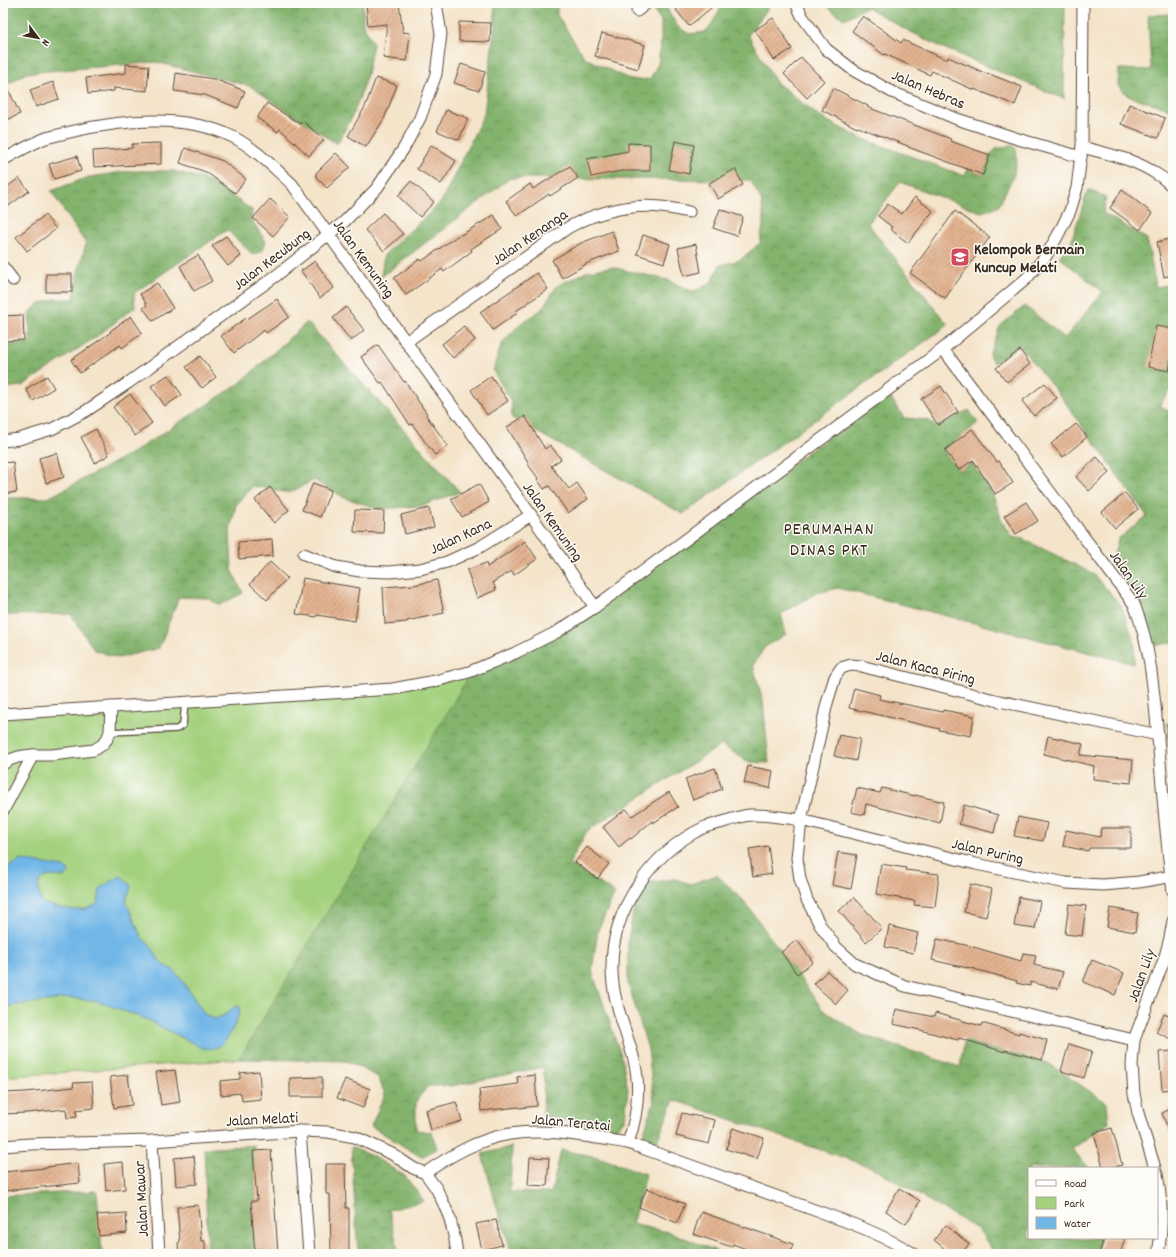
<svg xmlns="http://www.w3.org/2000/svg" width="1176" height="1257" font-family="Dekko,sans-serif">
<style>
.forest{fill:url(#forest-crowns);stroke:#5f6e46}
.park{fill:#a4d17e;stroke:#707e4e}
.water{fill:#70b6e7;stroke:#567082}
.building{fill:url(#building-hatch)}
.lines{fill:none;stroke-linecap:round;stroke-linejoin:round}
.lane-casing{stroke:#574638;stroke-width:8}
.street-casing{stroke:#574638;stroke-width:13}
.lane{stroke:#fff;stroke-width:5.5}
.street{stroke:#fff;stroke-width:11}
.labels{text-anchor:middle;stroke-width:3;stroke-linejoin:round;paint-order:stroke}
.street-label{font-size:16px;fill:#3b2a1e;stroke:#fdfcf7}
.poi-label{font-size:16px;font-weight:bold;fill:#3b2a1e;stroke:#fdfcf7;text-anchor:start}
.quarter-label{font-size:18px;letter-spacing:1px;fill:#3b2a1e;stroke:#fdfcf7}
</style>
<defs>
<pattern id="forest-crowns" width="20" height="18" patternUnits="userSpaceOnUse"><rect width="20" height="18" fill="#83b36d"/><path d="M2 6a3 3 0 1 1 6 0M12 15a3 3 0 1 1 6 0" fill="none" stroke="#6c9259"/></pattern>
<pattern id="building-hatch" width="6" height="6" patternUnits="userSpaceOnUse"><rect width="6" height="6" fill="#e3b491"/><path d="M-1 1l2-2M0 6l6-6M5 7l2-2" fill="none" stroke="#b99376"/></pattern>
</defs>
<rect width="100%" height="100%" fill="#fdfcf7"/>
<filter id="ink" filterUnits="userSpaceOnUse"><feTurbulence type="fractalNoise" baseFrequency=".025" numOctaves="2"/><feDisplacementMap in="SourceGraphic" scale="8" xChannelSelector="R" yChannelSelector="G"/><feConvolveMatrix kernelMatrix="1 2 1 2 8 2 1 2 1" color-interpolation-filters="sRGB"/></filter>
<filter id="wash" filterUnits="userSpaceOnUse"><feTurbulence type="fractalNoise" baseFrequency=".012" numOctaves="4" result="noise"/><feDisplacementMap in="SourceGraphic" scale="16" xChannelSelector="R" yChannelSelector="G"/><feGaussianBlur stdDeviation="0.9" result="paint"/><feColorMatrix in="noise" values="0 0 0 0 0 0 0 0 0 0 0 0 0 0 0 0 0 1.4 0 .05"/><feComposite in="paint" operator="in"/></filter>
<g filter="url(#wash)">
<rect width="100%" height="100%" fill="#f4e4ca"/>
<g class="forest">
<path d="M 3,3 L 363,3 L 363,24 L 373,44 L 367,74 L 359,99 L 351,119 L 337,144 L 250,86 L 156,62 L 26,73 L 3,87 Z"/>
<path d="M 494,3 L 557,3 L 557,15 L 585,58 L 631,80 L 650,79 L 658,64 L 661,42 L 661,21 L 653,8 L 656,3 L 664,3 L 677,26 L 689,34 L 705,32 L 712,24 L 722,5 L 728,3 L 772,3 L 748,35 L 776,82 L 820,117 L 858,137 L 965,176 L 968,169 L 983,175 L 990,155 L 997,148 L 1004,148 L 1009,145 L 1013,146 L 1016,149 L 1017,160 L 1013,177 L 998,207 L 981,212 L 900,182 L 868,224 L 948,325 L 683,514 L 512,418 L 511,401 L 493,371 L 502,343 L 520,324 L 541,310 L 557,286 L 588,271 L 611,267 L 668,280 L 693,292 L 711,283 L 720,265 L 740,260 L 760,243 L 764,220 L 761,199 L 750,180 L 510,178 L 381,277 L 384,255 L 441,202 L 484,114 L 495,23 Z"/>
<path d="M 822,3 L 1065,3 L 1064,99 L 941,47 L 907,30 L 867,7 L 844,19 Z"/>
<path d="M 1173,14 L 1173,110 L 1128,96 L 1118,86 L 1119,69 L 1151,70 L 1148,15 Z"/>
<path d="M 130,171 L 174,171 L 210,181 L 252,210 L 251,219 L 266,241 L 263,250 L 253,255 L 227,230 L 134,293 L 135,307 L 96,337 L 22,386 L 3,388 L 3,346 L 31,342 L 29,313 L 39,304 L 55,299 L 74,299 L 77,275 L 86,244 L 51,191 L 89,177 Z"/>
<path d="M 1088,190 L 1106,197 L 1103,213 L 1147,239 L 1156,287 L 1173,284 L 1173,387 L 1159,406 L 1173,412 L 1173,642 L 1154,646 L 1139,600 L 1112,562 L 1118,539 L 1147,516 L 1064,401 L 1019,345 L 994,363 L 989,356 L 1000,326 L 1025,306 L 1065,338 L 1103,292 L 1059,257 L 1071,242 Z"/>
<path d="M 307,322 L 460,492 L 421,506 L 380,509 L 345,498 L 314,480 L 289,493 L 253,486 L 236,505 L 230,531 L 232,570 L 243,593 L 220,605 L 207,598 L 179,597 L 159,648 L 118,658 L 94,650 L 71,614 L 3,615 L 3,498 L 48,498 L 132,453 L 239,384 Z"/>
<path d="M 889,395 L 904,418 L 929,420 L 936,427 L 969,410 L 978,423 L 943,450 L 959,471 L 972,463 L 993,495 L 1002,521 L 1013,537 L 1023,539 L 1092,573 L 1121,605 L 1135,643 L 1134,664 L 838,588 L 817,593 L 781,614 L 786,634 L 765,647 L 753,665 L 763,701 L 769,763 L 749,762 L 721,745 L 587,831 L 569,864 L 615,893 L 598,930 L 592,971 L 622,1058 L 628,1089 L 625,1120 L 615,1129 L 543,1116 L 544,1067 L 451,1086 L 428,1086 L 416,1101 L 416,1130 L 432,1132 L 437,1149 L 421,1157 L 371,1126 L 385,1094 L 378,1077 L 347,1061 L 239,1059 L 465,676 L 522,654 Z"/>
<path d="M 1167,723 L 1173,723 L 1173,766 L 1170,768 Z"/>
<path d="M 717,875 L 744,901 L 823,1010 L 862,1035 L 960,1067 L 964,1042 L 971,1037 L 974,1044 L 1048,1063 L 1107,1103 L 1109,1123 L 1072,1149 L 1089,1168 L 1029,1168 L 1029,1238 L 1101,1238 L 1096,1254 L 995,1254 L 979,1230 L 871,1167 L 674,1100 L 656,1144 L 642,1139 L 654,1101 L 648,1049 L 628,983 L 628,939 L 639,884 L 675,879 L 691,884 Z"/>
<path d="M 254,1145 L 257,1254 L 208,1254 L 204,1149 Z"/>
<path d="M 351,1147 L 374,1157 L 405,1176 L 424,1201 L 389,1210 L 399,1254 L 358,1254 Z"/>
<path d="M 512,1147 L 510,1192 L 551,1193 L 561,1150 L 598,1157 L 646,1174 L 632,1224 L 672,1233 L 724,1254 L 511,1254 L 511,1250 L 497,1208 L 482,1154 Z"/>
<path d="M 97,1191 L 102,1254 L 3,1254 L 3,1196 Z"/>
</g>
<path class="park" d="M 465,676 L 466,681 L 239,1059 L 3,1077 L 3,718 L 436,684 Z"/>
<path class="water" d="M 21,860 L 63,867 L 68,870 L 69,873 L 65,877 C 52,876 36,873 39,892 C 39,896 40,901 44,903 C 46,904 50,905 53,906 C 67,910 85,913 98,903 L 100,890 L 103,886 L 121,876 L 127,881 L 131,886 C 130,892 127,896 126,902 L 142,938 L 151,946 L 159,960 L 163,964 L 173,970 L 181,979 L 205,1015 L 215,1019 L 225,1015 L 235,1006 L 240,1007 C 241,1015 228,1040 221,1045 C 216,1049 209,1049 202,1048 L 148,1020 L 97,1001 L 70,998 L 3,1007 L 3,870 Z"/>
<g id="blocks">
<g class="building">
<path d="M 366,3 L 399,3 L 403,32 L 410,33 L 407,61 L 383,58 L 387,24 L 368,26 Z"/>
<path d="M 685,3 L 717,3 L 689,26 L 676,10 Z"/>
<path d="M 863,16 L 901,43 L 903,40 L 947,60 L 948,57 L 987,74 L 987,73 L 1022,87 L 1015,105 L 974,89 L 974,90 L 932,71 L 930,75 L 885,54 L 884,55 L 852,31 Z"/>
<path d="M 773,18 L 792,49 L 774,60 L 755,30 Z"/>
<path d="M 459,22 L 491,23 L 490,42 L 459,41 Z"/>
<path d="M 602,33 L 645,45 L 638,69 L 595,56 Z"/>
<path d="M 801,57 L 824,81 L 807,98 L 784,74 Z"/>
<path d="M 126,64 L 149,66 L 147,91 L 114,88 L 114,91 L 88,94 L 86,78 L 126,73 Z"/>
<path d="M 461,64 L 485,72 L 479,91 L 454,83 Z"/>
<path d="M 176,73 L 214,79 L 245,91 L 238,108 L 205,95 L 174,91 Z"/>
<path d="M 3,78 L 20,114 L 3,122 Z"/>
<path d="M 376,78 L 397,85 L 385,117 L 366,147 L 348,136 L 365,107 Z"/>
<path d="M 53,82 L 59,99 L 36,107 L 30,90 Z"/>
<path d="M 833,88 L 868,106 L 867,107 L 951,139 L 950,141 L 990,155 L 983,175 L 908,147 L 908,146 L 858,127 L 857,128 L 822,110 Z"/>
<path d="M 267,103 L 300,124 L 303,121 L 324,140 L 309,156 L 280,129 L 278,132 L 257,118 Z"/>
<path d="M 1129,104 L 1165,118 L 1158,138 L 1121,124 Z"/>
<path d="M 446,110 L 468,118 L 459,140 L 437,131 Z"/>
<path d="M 675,141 L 694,145 L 689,174 L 669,170 Z"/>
<path d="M 161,143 L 161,164 L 94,167 L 93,151 L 132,148 L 132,144 Z"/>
<path d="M 628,143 L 650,144 L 650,171 L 621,171 L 591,177 L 587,159 L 628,151 Z"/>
<path d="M 431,145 L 456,161 L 441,184 L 417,169 Z"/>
<path d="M 185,148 L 223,161 L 246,179 L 235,193 L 206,172 L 180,163 Z"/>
<path d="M 336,153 L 350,167 L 327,188 L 316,177 L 316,173 Z"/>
<path d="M 77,156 L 81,171 L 54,179 L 49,164 Z"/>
<path d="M 570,166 L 578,178 L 550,196 L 549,194 L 517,216 L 506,201 L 530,184 L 533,189 Z"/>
<path d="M 735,169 L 743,185 L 718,199 L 709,183 Z"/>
<path d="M 19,178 L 29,191 L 3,210 L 3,190 Z"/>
<path d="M 411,181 L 434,202 L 420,217 L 398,196 Z"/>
<path d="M 1122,190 L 1152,213 L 1140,230 L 1110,208 Z"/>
<path d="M 915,197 L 933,211 L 908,243 L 890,229 L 892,227 L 878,216 L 888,204 L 902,214 Z"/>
<path d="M 270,199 L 290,217 L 273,236 L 253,218 Z"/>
<path d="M 720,209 L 743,217 L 737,236 L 713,228 Z"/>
<path d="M 955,211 L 990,237 L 945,298 L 910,273 Z"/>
<path d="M 383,213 L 403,234 L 384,251 L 365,230 Z"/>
<path d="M 45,215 L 56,229 L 27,251 L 16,237 Z"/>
<path d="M 494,215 L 502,229 L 471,249 L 472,251 L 444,272 L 442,269 L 406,295 L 394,278 L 420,259 L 422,261 L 460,234 L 461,235 Z"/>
<path d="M 612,231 L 619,251 L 588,263 L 562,278 L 552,260 L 581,243 Z"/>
<path d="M 643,235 L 670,244 L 664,263 L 637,254 Z"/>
<path d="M 226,236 L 241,256 L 228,266 L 212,246 Z"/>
<path d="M 1173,238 L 1173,275 L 1164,277 L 1157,242 Z"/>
<path d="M 696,244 L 701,272 L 684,276 L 678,248 Z"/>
<path d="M 198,255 L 212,281 L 194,291 L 180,266 Z"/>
<path d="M 315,261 L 334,288 L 320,298 L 301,271 Z"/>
<path d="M 537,273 L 548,289 L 516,311 L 517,313 L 493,330 L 480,312 Z"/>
<rect x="46" y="274" width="26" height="18"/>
<path d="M 157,283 L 173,308 L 153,321 L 143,308 L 147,305 L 140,294 Z"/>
<path d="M 277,299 L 289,317 L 266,333 L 264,330 L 234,353 L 221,336 L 246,318 L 247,319 Z"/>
<path d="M 346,307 L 364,330 L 351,341 L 333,318 Z"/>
<path d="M 23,315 L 24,340 L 5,341 L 3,316 Z"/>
<path d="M 131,316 L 142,333 L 122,348 L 120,345 L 80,373 L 71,360 L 111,332 L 110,331 Z"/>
<path d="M 464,326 L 475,340 L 453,358 L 442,344 Z"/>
<path d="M 1156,326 L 1173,329 L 1173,351 L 1169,371 L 1148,367 Z"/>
<path d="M 378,345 L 404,382 L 405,381 L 427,414 L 426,415 L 448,446 L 435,455 L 412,424 L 410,425 L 382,382 L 380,383 L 361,357 Z"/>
<path d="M 1020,350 L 1030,364 L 1007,382 L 996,368 Z"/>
<path d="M 200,356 L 216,377 L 202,388 L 186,367 Z"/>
<path d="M 168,375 L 182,395 L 165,406 L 151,386 Z"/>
<path d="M 47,376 L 54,388 L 33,401 L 26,389 Z"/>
<path d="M 491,376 L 508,401 L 487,415 L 471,390 Z"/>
<path d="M 1045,383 L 1057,398 L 1034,416 L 1022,401 Z"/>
<path d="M 941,386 L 958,412 L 938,425 L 921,399 Z"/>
<path d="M 130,394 L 152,423 L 135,436 L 113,407 Z"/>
<path d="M 525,416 L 545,449 L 550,445 L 561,459 L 551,466 L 569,489 L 577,483 L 588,499 L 568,513 L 549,486 L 544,489 L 537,479 L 538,478 L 527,463 L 528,462 L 507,427 Z"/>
<path d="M 1076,424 L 1087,437 L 1063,457 L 1051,444 Z"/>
<path d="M 96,429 L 109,455 L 95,463 L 81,437 Z"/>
<path d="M 972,429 L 997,462 L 999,461 L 1013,483 L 995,494 L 973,460 L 959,470 L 945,450 Z"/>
<path d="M 57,453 L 64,477 L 46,483 L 39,458 Z"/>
<path d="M 1097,457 L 1110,472 L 1089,491 L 1076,477 Z"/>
<path d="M 13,462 L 17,492 L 3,494 L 3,463 Z"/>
<path d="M 313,483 L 331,490 L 320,517 L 302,510 Z"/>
<path d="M 479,484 L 489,502 L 462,517 L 451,499 Z"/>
<path d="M 270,487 L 289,510 L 274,523 L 255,500 Z"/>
<path d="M 1125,493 L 1138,509 L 1115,528 L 1102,512 Z"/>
<path d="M 1026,502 L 1038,521 L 1016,534 L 1004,516 Z"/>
<path d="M 429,508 L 434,527 L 405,534 L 401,515 Z"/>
<path d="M 355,510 L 384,511 L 383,533 L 354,532 Z"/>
<path d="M 272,539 L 273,556 L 239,559 L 238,542 Z"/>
<path d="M 525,541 L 537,559 L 514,575 L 512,571 L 493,582 L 496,590 L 477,598 L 467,570 L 486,563 L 487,567 Z"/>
<path d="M 270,562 L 287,578 L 267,600 L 250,584 Z"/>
<path d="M 303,578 L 323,582 L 360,588 L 355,621 L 317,615 L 316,617 L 296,614 Z"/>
<path d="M 437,580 L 444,613 L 407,621 L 407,622 L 385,624 L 383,587 L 414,585 Z"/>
<path d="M 854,688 L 880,695 L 879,699 L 943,712 L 943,710 L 974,716 L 971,736 L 939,730 L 940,729 L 849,708 Z"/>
<path d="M 839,735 L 860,739 L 856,761 L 834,756 Z"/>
<path d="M 1048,736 L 1083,744 L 1080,755 L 1133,760 L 1131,783 L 1093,779 L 1094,766 L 1044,754 Z"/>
<path d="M 748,766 L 773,771 L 770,788 L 744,783 Z"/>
<path d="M 715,768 L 722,789 L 693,800 L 685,779 Z"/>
<path d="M 857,788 L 880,793 L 882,788 L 915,796 L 915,795 L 944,802 L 940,823 L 866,804 L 864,815 L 851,812 Z"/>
<path d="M 669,792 L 678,807 L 653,823 L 652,821 L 631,839 L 630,838 L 619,847 L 603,827 L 626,809 L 632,816 Z"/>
<path d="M 964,805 L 998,815 L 994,833 L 959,824 Z"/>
<path d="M 1018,817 L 1047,823 L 1043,841 L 1014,836 Z"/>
<path d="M 1101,828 L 1131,828 L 1131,848 L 1089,848 L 1088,851 L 1063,846 L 1066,830 L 1100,837 Z"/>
<path d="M 768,846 L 772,874 L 753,877 L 749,849 Z"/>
<path d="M 587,847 L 609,864 L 597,879 L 575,862 Z"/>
<path d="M 838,852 L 857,855 L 851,889 L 832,885 Z"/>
<path d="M 881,864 L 906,868 L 905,870 L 939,874 L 935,907 L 914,905 L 915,901 L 876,894 Z"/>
<path d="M 970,884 L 992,889 L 986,917 L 964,912 Z"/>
<path d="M 854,897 L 882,928 L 866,942 L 839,911 Z"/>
<path d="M 1019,897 L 1040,901 L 1035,929 L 1014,926 Z"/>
<path d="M 1069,904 L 1086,906 L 1082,936 L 1065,934 Z"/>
<path d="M 1110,908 L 1138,913 L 1135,932 L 1107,927 Z"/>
<path d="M 889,926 L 918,933 L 913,953 L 885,947 Z"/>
<path d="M 937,939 L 970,946 L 1021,961 L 1023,953 L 1036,955 L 1034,965 L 1063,972 L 1058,989 L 1030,982 L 1030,986 L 1016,983 L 1017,981 L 967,967 L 967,968 L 932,960 Z"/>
<path d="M 797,940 L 813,962 L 797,974 L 781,952 Z"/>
<path d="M 1092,960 L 1124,973 L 1115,995 L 1083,982 Z"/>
<path d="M 827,971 L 848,990 L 836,1004 L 814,984 Z"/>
<path d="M 896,1009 L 934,1017 L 935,1013 L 981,1026 L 982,1023 L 1019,1034 L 1019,1032 L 1047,1040 L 1042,1060 L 1005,1050 L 1005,1052 L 959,1038 L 958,1040 L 920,1030 L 893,1024 Z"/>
<path d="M 1164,1014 L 1173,1018 L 1173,1040 L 1156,1032 Z"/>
<path d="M 1069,1044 L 1092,1051 L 1084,1078 L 1061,1071 Z"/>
<path d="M 1173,1051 L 1173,1089 L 1162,1090 L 1159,1052 Z"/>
<path d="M 175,1070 L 180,1102 L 161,1105 L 156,1072 Z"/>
<path d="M 259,1071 L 261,1099 L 242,1101 L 241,1093 L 221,1095 L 220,1081 L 240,1079 L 240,1073 Z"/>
<path d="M 128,1075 L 132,1105 L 114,1108 L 110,1077 Z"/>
<path d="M 535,1075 L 537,1106 L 519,1108 L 519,1107 L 481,1111 L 479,1089 L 518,1084 L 517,1077 Z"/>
<path d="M 322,1077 L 322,1097 L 290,1097 L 290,1078 Z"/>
<path d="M 345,1079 L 370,1089 L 363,1108 L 337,1098 Z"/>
<path d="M 92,1082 L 94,1108 L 76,1110 L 77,1117 L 67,1118 L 66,1109 L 27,1113 L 3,1114 L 3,1093 L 25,1092 L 74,1087 L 73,1083 Z"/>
<path d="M 456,1102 L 462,1121 L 431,1130 L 426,1110 Z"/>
<path d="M 1173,1108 L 1173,1139 L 1172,1139 L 1162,1113 Z"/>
<path d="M 682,1113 L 715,1120 L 709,1144 L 676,1136 Z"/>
<path d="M 733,1128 L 764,1138 L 757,1159 L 726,1149 Z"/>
<path d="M 1112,1128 L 1122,1165 L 1110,1168 L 1103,1168 L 1094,1133 Z"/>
<path d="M 271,1150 L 278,1254 L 255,1254 L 251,1201 L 257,1201 L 253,1151 Z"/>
<path d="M 194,1156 L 197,1184 L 176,1186 L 174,1158 Z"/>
<path d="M 530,1157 L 549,1158 L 547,1186 L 528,1185 Z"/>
<path d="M 123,1162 L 125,1189 L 106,1191 L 104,1164 Z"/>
<path d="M 78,1163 L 80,1183 L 4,1191 L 3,1172 L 47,1168 L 47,1167 Z"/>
<path d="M 326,1164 L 345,1164 L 346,1208 L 349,1208 L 349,1254 L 331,1254 L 330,1194 L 326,1194 Z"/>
<path d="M 647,1188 L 685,1204 L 677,1223 L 639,1207 Z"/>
<path d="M 899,1188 L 920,1201 L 906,1224 L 886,1211 Z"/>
<path d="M 198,1205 L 201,1241 L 205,1241 L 205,1254 L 179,1254 L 178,1243 L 180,1242 L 177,1207 Z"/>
<path d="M 701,1212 L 793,1244 L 790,1254 L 759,1254 L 733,1244 L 732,1247 L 693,1234 Z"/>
<path d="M 126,1213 L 127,1233 L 99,1236 L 97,1215 Z"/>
<path d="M 496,1220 L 502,1245 L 482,1250 L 476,1224 Z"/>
<path d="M 946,1225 L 969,1244 L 961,1254 L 951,1254 L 934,1240 Z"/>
<path d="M 1104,1238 L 1125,1238 L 1120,1254 L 1099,1254 Z"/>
</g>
</g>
</g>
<g filter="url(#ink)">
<use href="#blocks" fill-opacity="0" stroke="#574638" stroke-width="1"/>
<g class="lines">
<g class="lane-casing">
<path id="lane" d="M 110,732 L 177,729 L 183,725 L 185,702"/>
</g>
<g class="street-casing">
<g id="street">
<path d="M 796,3 L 802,16 L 826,49 L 853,70 L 892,92 L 957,119 L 1018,139 L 1081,157"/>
<path d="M 637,11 L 647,3"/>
<path d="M 1082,147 C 1108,154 1135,159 1158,175 C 1164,178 1168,183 1173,187"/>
<path d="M 3,160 C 17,152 31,144 46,138 C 54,136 62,134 70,132 C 120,120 185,113 233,137 C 256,149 273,167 292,184 L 531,515 L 595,607"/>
<path d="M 3,267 L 13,280"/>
<path d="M 406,342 L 569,227 C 598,212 629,204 661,207 C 670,208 680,210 689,212"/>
<path d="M 943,349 L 1134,604 C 1150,645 1153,683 1157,727 C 1162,781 1165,836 1173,891"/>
<path d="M 3,441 L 19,439 L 52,429 L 86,411 L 128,383 L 277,275 L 344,222 L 377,188 L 404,148 L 420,118 L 436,74 L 441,34 L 436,3"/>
<path d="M 304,554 L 336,567 L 360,571 L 390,572 L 420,569 L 447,562 L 480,547 L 531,515"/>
<path d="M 3,714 L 393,689 L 435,681 L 469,672 L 515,653 L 557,632 L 595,607 L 943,349 L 1026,279 L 1046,256 L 1058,235 L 1070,211 L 1077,188 L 1082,147 L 1083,3"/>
<path d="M 3,764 C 13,757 21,756 33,755"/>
<path d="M 3,811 L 33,755 L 52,755 L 94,750 L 102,745 L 107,739 L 110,732 L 111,707"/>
<path d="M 1134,1040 L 905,986 L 855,964 L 836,947 L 820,925 L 807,900 L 800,879 L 797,858 L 801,820 L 827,703 L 835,677 L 841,668 L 851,665 L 861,666 L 995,700 L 1158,735"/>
<path d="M 300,1131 L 309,1254"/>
<path d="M 152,1141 L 159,1254"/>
<path d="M 628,1143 C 637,1117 641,1088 634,1060 C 626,1029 612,1001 612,969 C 611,910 651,853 703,828 C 709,825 717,824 723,822 C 732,819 741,816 750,815 C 767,814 785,818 801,820 L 976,864 L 1066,883 L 1103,885 L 1139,882 L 1173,876"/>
<path d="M 3,1146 L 30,1144 L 152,1141 L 300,1131 L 328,1132 L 355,1137 L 392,1154 L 413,1168 L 425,1173 L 436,1188 L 443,1202 L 450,1219 L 455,1240 L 457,1254"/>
<path d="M 1155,1168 L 1138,1113 L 1134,1094 L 1132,1065 L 1134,1040 L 1164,960 L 1170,938 L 1173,921"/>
<path d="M 425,1173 C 450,1156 478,1139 510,1134 C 549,1128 589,1137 628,1143 L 845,1221 C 869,1230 892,1240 914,1254"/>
<path d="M 1157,1174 C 1162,1203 1163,1225 1158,1254"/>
</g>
</g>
<use href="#lane" class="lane"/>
<use href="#street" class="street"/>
</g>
</g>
<defs>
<g id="school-square" transform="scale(1)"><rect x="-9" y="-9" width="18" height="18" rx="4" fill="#d1495b" stroke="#fdfcf7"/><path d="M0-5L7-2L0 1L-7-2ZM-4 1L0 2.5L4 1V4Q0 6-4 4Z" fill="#fff"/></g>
</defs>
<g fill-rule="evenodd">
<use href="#school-square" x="960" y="257"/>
</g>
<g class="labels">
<g class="street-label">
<text transform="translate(929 88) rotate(23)" y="6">Jalan Hebras</text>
<text transform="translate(529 236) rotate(-34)" y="6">Jalan Kenanga</text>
<text transform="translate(271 258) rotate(-37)" y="6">Jalan Kecubung</text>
<text transform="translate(365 258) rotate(54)" y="6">Jalan Kemuning</text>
<text transform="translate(554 521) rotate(55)" y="6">Jalan Kemuning</text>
<text transform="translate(460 535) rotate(-25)" y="6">Jalan Kana</text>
<text transform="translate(1130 574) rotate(55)" y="6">Jalan Lily</text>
<text transform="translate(926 666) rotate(14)" y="6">Jalan Kaca Piring</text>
<text transform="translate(988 850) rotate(13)" y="6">Jalan Puring</text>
<text transform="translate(1140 975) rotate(-70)" y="6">Jalan Lily</text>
<text transform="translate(262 1118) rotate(-3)" y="6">Jalan Melati</text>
<text transform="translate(571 1121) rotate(5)" y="6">Jalan Teratai</text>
<text transform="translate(140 1199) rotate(-93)" y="6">Jalan Mawar</text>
</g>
<g class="poi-label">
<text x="974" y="254">Kelompok Bermain<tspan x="974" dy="18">Kuncup Melati</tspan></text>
</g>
<g class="quarter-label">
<text x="829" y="534">PERUMAHAN<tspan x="829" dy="21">DINAS PKT</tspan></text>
</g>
</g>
<rect width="1176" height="1257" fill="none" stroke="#fdfcf7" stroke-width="16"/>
<rect x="1028" y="1167" width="130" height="72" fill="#fdfcf7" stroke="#afa8a0"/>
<rect x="1036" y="1180" width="20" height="6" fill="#ffffff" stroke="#afa8a0"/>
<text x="1064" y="1187" font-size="12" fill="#3b2a1e">Road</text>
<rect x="1036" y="1197" width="20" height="12" fill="#a4d17e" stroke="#afa8a0"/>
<text x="1064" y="1207" font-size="12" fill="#3b2a1e">Park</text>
<rect x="1036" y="1217" width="20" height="12" fill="#70b6e7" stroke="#afa8a0"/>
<text x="1064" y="1227" font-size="12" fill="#3b2a1e">Water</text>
<g transform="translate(38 38) rotate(122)" stroke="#fdfcf7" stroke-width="3" paint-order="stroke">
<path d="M0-3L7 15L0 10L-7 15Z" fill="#3b2a1e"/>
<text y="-6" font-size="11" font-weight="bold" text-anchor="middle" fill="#3b2a1e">N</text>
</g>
</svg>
